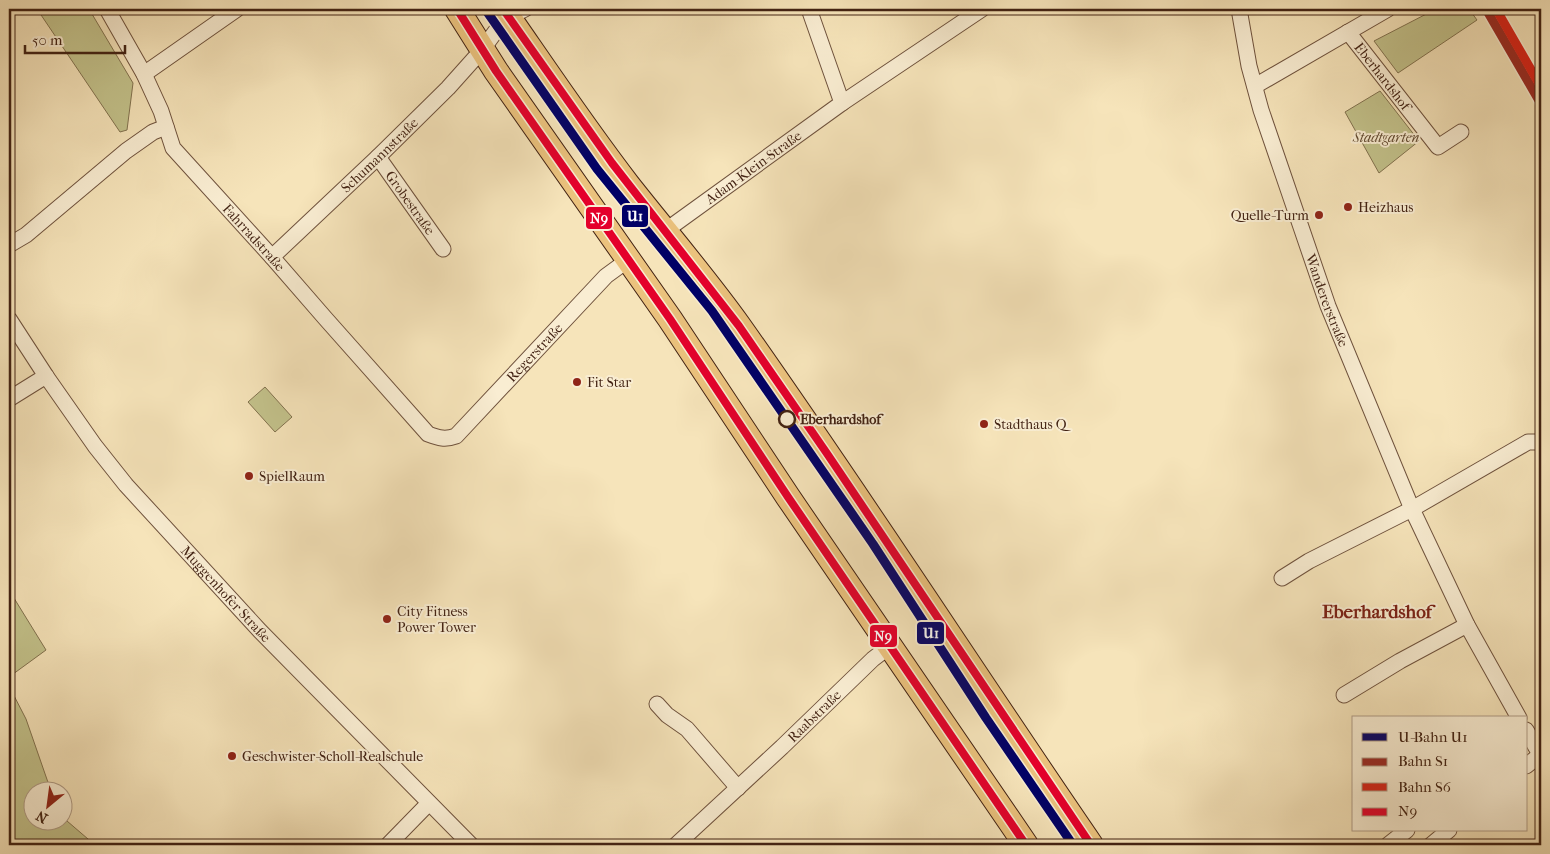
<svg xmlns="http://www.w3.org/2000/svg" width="1550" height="854" font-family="'IM FELL French Canon',serif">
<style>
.green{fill:#c3c28b;stroke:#82724f}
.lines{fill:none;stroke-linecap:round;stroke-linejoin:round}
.street-casing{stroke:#6f523d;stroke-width:17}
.primary-casing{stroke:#422213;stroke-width:26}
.street{stroke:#f9edd2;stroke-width:15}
.primary{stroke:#ebc27d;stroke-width:24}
.bus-1-casing{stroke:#f9edd2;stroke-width:11}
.bus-1{stroke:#e4002b;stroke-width:8}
.rail-1-casing{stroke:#f9edd2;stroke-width:12}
.rail-2-casing{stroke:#f9edd2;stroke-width:12}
.rail-1{stroke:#9a2a23;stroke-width:9}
.rail-2{stroke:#d72319;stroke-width:9}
.metro-1-casing{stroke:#f9edd2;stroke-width:12}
.metro-1{stroke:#006;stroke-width:9}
.poi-dot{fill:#8f2418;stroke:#f9edd2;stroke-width:2}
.stop-dot{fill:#f9edd2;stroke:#422213;stroke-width:2.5}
.labels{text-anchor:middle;stroke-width:4;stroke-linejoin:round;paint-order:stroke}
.street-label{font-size:14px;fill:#422213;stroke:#f9edd2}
.park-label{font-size:14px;font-style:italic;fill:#624a31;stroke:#f9edd2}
.poi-label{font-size:14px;fill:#422213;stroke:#f9edd2;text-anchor:start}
.stop-label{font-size:14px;font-weight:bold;fill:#422213;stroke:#f9edd2;text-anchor:start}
.district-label{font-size:19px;font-weight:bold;fill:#7a1f14;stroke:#f9edd2}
.line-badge{stroke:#f9edd2;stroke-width:2}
.badge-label{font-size:14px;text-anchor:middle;font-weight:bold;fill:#fff}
</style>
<rect width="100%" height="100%" fill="#f6e4ba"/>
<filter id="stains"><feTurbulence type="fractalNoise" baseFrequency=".004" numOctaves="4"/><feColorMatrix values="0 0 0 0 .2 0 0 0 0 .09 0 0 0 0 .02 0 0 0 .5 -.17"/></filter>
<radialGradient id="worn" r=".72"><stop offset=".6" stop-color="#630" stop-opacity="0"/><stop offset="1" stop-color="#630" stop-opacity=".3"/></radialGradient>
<g class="green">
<path d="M 37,9 L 89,9 L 133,83 L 127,130 L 120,132 Z"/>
<path d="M 1436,9 L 1469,9 L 1477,20 L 1398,73 L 1374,41 Z"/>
<path d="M 1380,91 L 1419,141 L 1379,173 L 1345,112 Z"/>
<path d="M 265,387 L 292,417 L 275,432 L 248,402 Z"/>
<path d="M 9,590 L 46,650 L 9,677 Z"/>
<path d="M 9,686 L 26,719 L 51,791 L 32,792 L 32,822 L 62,822 L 63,814 L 67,821 L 95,845 L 9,845 Z"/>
</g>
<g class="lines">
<g class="street-casing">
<g id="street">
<path id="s1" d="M 107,9 L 144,74 L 161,111 L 173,148 L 272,257 L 325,318 L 428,434 C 439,438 445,440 456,436 L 606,276 L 628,260"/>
<path id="s2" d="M 1239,9 L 1249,66 L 1261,110 L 1328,306 L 1412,509 L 1467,625 L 1519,718"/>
<path id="s3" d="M 1348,32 L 1438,147 L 1461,132"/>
<path d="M 144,74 L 237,9"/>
<path d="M 1255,86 L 1388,9"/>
<path d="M 842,103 L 982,9"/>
<path id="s4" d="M 378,157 L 443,249"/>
<path id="s5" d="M 665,231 L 842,103 L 809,9"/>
<path d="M 9,245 L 26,235 L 126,151 L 153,132 L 166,127"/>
<path id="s6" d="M 272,257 L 378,157 L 448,88 L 482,50 L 501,24 L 509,17 L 525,9"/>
<path id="s7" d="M 9,319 L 46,376 L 95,446 L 126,485 L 260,631 L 471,845"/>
<path d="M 9,399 L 46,376"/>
<path d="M 1282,578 L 1309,561 L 1412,509 L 1528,442 L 1541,442"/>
<path d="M 1344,695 L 1400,661 L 1467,625"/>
<path d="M 657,704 L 667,715 L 687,729 L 738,788"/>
<path d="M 1526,730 L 1541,756"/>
<path d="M 1526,766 L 1540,755"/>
<path d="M 388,845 L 429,803"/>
<path id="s8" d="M 676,845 L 782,747 L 873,659 L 890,646"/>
<path d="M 1388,845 L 1407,830"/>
<path d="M 1431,845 L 1449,830"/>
</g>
</g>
<g class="primary-casing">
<g id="primary">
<path d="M 457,9 L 496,71 L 670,319 L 788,497 L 1026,845"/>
<path d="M 503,9 C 544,68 584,128 628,185 C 665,232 704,277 739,326 C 860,497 973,673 1091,845"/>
</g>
</g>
<use href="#street" class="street"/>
<use href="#primary" class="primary"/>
<g class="bus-1-casing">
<g id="bus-1">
<path d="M 457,9 L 496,71 L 670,319 L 788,497 L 1026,845"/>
<path d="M 503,9 L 612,163 L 739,326 L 828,455 L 1091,845"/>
</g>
</g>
<use href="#bus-1" class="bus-1"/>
<g class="rail-1-casing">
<path id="rail-1" d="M 1486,9 L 1541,104"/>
</g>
<g class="rail-2-casing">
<path id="rail-2" d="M 1496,9 L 1541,87"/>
</g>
<use href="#rail-1" class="rail-1"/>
<use href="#rail-2" class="rail-2"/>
<g class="metro-1-casing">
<path id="metro-1" d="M 485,9 L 597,169 L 712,311 L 873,544 L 986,718 L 1073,845"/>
</g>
<use href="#metro-1" class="metro-1"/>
</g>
<g class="poi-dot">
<circle cx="1348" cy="207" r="5"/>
<circle cx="1319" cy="215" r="5"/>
<circle cx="577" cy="382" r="5"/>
<circle cx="984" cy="424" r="5"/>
<circle cx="249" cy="476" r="5"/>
<circle cx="387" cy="619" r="5"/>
<circle cx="232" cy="756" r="5"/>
</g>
<circle class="stop-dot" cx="787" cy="419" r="8"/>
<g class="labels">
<g class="street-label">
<text dy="5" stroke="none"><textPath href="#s3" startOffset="56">Eberhardshof</textPath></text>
<text dy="5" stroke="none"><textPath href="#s6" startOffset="148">Schumannstraße</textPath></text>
<text dy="5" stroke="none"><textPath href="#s5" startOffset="109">Adam-Klein-Straße</textPath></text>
<text dy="5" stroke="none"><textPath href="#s4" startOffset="56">Grobestraße</textPath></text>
<text dy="5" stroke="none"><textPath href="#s1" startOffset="275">Fahrradstraße</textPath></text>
<text dy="5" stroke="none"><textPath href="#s2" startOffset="305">Wandererstraße</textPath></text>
<text dy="5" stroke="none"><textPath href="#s1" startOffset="681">Regerstraße</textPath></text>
<text dy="5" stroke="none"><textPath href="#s7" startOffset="351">Muggenhofer Straße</textPath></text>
<text dy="5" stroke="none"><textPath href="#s8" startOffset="189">Raabstraße</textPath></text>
</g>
<g class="park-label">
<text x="1386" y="142">Stadtgarten</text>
</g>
<g class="poi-label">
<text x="1358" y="212">Heizhaus</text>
<text x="1309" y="220" text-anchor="end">Quelle-Turm</text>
<text x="587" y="387">Fit Star</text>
<text x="994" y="429">Stadthaus Q</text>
<text x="259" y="481">SpielRaum</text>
<text x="397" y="616">City Fitness<tspan x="397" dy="16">Power Tower</tspan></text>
<text x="242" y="761">Geschwister-Scholl-Realschule</text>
</g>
<g class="stop-label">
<text x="800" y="424">Eberhardshof</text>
</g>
<g class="district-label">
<text x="1377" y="618">Eberhardshof</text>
</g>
</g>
<g class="line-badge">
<rect x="621" y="204" width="28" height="24" rx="5" fill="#006"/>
<rect x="585" y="206" width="28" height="24" rx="5" fill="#e4002b"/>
<rect x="916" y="621" width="29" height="24" rx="5" fill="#006"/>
<rect x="869" y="624" width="29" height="24" rx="5" fill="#e4002b"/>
</g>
<g class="badge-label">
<text x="635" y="221">U1</text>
<text x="599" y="223">N9</text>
<text x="931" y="638">U1</text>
<text x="883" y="641">N9</text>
</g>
<rect width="1550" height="854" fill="none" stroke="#f6e4ba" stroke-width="30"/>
<rect x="10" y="10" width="1530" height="834" fill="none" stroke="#422213" stroke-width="2.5"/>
<rect x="15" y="15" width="1520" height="824" fill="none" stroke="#422213"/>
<rect x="1352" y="716" width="175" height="115" fill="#f9edd2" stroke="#b09c86"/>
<rect x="1362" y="733" width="25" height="8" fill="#000066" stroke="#b09c86"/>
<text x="1398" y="742" font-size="15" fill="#422213">U-Bahn U1</text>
<rect x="1362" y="758" width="25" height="8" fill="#9a2a23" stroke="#b09c86"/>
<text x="1398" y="766" font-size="15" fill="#422213">Bahn S1</text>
<rect x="1362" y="783" width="25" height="8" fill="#d72319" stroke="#b09c86"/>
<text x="1398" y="792" font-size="15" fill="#422213">Bahn S6</text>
<rect x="1362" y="808" width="25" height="8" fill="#e4002b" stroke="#b09c86"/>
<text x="1398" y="816" font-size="15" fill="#422213">N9</text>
<g transform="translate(48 806) rotate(209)"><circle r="24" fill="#f9edd2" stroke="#b09c86"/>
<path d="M0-4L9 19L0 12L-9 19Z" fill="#8f2418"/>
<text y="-8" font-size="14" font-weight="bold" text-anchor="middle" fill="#422213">N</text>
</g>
<path d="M25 45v8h100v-8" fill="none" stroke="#422213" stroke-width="2.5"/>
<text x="32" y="45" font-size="15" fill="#422213" stroke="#f9edd2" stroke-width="4" paint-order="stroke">50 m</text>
<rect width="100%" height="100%" filter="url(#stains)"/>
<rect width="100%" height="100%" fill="url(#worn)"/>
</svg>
